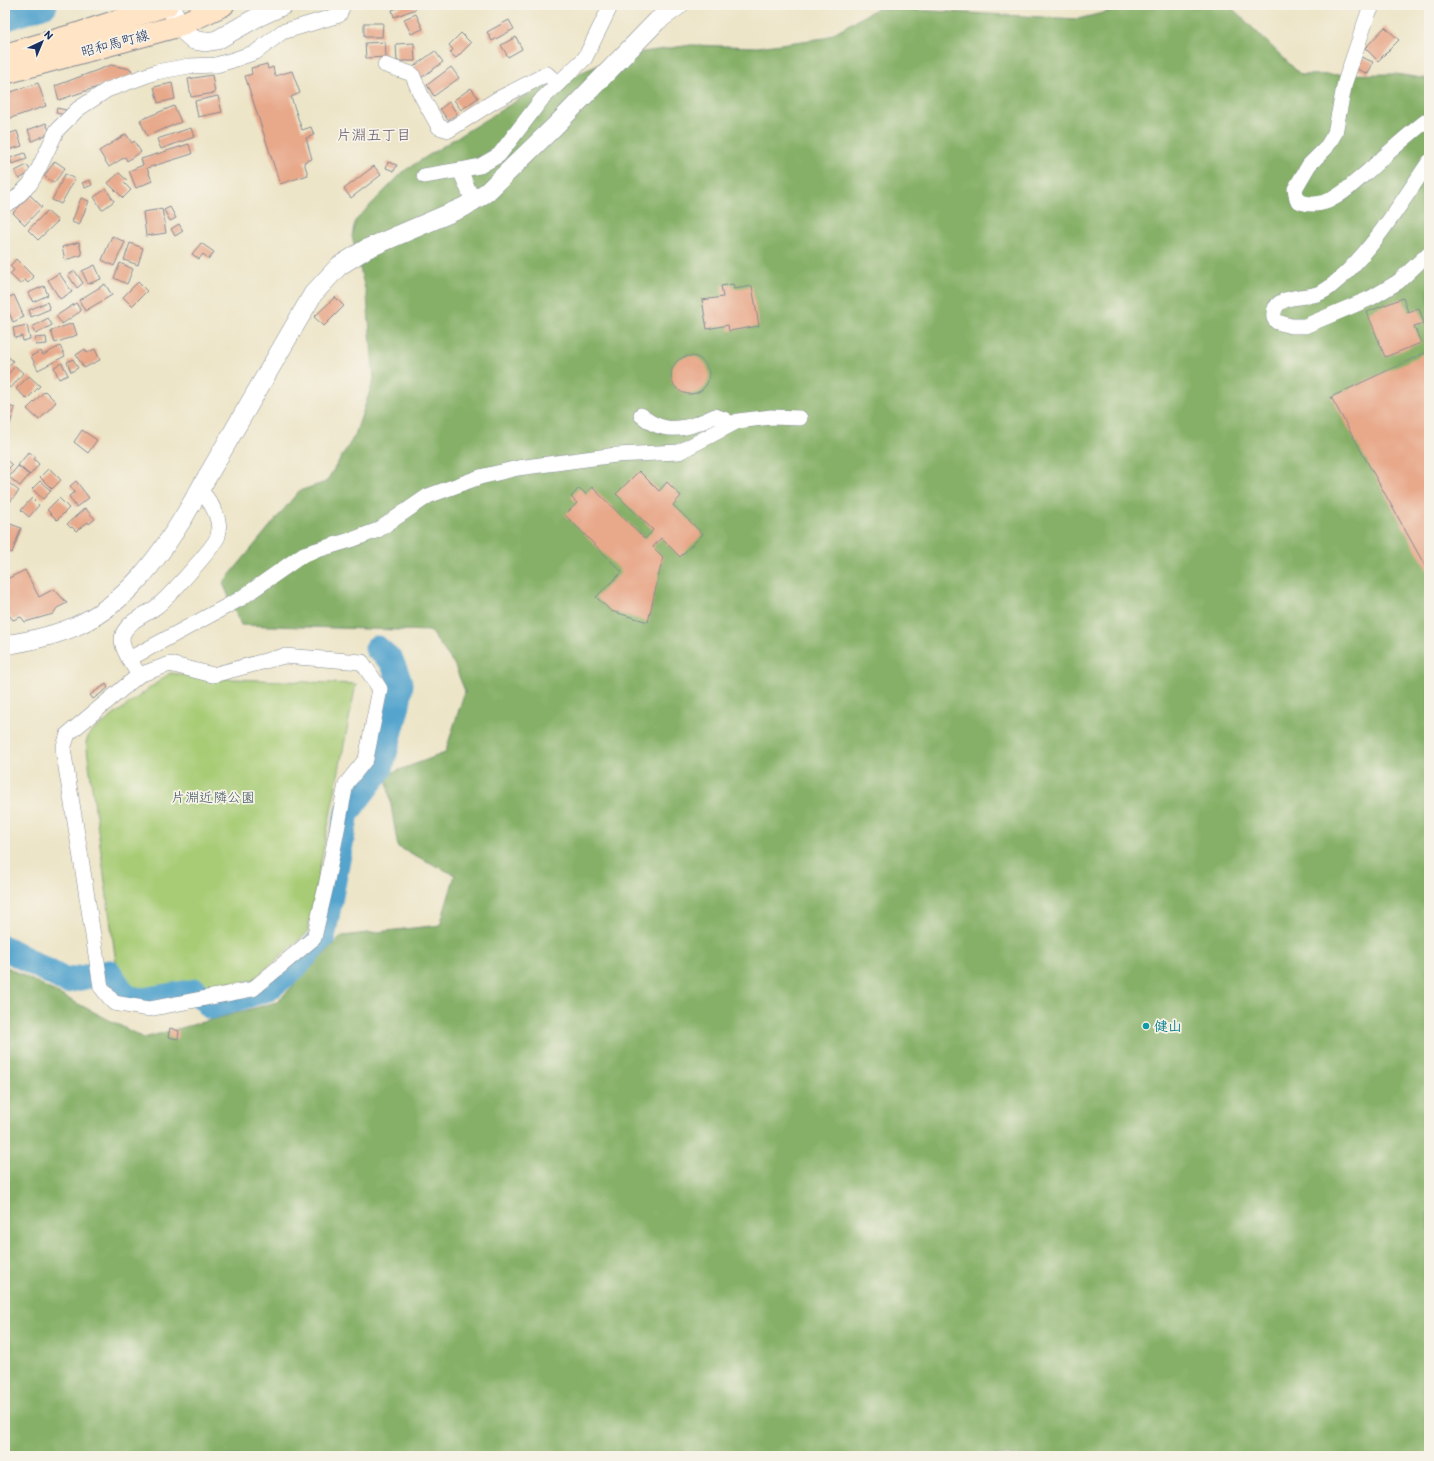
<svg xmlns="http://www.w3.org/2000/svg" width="1434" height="1461" font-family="Itim,'Klee One',sans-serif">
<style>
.green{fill:#a8cc76;stroke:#627e6a}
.forest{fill:#86b067;stroke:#507062}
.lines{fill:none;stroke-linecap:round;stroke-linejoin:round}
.river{stroke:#54a4ce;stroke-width:25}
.building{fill:#e8a88a}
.minor-casing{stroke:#848a93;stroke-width:16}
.tertiary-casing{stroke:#848a93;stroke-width:20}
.secondary-casing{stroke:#848a93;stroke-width:24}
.minor{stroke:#fff;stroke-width:15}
.tertiary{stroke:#fff;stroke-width:19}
.secondary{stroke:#ffe4c6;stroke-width:22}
.culture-dot{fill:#0f9aa8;stroke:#f7f3e8;stroke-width:1.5}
.labels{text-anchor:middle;stroke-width:3.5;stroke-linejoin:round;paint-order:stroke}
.street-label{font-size:14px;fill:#1b2f5e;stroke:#f7f3e8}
.park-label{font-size:14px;fill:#3e5664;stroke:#f7f3e8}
.culture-label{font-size:14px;font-weight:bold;fill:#0d838f;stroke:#f7f3e8;text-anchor:start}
.neighbourhood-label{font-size:15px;fill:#63596d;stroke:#f7f3e8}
</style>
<rect width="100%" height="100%" fill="#f7f3e8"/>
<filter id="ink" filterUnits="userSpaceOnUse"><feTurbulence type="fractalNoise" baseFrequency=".025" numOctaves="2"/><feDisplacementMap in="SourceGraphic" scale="8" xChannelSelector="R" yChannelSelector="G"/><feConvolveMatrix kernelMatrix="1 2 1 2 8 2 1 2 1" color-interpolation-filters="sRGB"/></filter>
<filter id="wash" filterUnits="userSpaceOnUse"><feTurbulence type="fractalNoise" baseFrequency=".012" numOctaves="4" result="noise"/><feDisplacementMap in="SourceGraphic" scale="16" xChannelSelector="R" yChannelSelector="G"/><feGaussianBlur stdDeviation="0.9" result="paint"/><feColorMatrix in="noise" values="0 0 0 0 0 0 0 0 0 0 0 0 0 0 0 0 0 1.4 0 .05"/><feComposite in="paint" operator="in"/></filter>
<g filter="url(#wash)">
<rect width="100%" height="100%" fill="#ede5c8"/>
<path class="green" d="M 170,673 L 210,678 L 356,684 L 307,933 L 253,980 L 145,993 L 127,986 L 117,970 L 86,742 L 90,733 Z"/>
<path class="forest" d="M 1135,5 L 1229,5 L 1301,75 L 1395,74 L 1429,79 L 1429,1456 L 5,1456 L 5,966 L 144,1038 L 277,1002 L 342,936 L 440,925 L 455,875 L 398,847 L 386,775 L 445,753 L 465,691 L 454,664 L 430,631 L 241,625 L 223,583 L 299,491 L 326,482 L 355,435 L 374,379 L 367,297 L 352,236 L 355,221 L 404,171 L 451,141 L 524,96 L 623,55 L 691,45 L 758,47 L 825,38 L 878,8 L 1078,19 Z"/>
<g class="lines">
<g class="river">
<path d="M 5,19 L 45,5"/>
<path d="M 5,948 L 66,981 L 109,972 L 126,997 L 142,1000 L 196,991 L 211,1007 L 268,989 L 293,969 L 323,937 L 347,813 L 381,768 L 398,705 L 401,684 L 391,660 L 377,648"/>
</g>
</g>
<g id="blocks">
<g class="building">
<path d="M 406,5 L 414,5 L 416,9 L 394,17 L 392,10 Z"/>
<path d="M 416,14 L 423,29 L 411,34 L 404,19 Z"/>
<path d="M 509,20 L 514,29 L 492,41 L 487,32 Z"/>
<path d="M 364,23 L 383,23 L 382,37 L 364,37 Z"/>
<path d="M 1385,27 L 1399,40 L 1378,61 L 1365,48 Z"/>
<path d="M 461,33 L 471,43 L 456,58 L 450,53 L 453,50 L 449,45 Z"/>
<path d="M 516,37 L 522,49 L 508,57 L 501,45 Z"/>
<path d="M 385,42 L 386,57 L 366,58 L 365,43 Z"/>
<path d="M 414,43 L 415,61 L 397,61 L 396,44 Z"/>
<path d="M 435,51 L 443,62 L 421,78 L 413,67 Z"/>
<path d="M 1361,57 L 1373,62 L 1368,74 L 1357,69 Z"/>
<path d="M 267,64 L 268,69 L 273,67 L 275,76 L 292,71 L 300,93 L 291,97 L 302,130 L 311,127 L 314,135 L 306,138 L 312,159 L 304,162 L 308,175 L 280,184 L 245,76 L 252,74 L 251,68 Z"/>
<path d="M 111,65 L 131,69 L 133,75 L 59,100 L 55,86 Z"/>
<path d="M 451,67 L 459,78 L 434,96 L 427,85 Z"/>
<path d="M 212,75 L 215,93 L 191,97 L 188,79 Z"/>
<path d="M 38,83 L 46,106 L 5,120 L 5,94 Z"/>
<path d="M 172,83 L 175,99 L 158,103 L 154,87 Z"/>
<path d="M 471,88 L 478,98 L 461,110 L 454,100 Z"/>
<path d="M 218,96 L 222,112 L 198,117 L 195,101 Z"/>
<path d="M 449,102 L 457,114 L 448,120 L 440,109 Z"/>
<path d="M 174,106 L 181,122 L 147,136 L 140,120 Z"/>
<path d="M 57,108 L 66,110 L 65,115 L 56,113 Z"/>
<path d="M 46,123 L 50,133 L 32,141 L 28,130 Z"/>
<path d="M 191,128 L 194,137 L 161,149 L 157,139 Z"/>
<path d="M 17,131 L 22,146 L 5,151 L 5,135 Z"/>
<path d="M 126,134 L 132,143 L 134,141 L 141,152 L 127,161 L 125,157 L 109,167 L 99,151 Z"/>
<path d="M 189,144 L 192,154 L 147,168 L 152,181 L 136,188 L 129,171 L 143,165 L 141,159 Z"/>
<path d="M 25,153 L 27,159 L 12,164 L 10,158 Z"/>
<path d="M 55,161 L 65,168 L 54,183 L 44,176 Z"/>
<path d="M 388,162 L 397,165 L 394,171 L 386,168 Z"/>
<path d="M 27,165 L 31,172 L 19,179 L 15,171 Z"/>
<path d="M 374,166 L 381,175 L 351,198 L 344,189 Z"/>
<path d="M 119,173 L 127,180 L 124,183 L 131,190 L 123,198 L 108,183 Z"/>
<path d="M 65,174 L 75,179 L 61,204 L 52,200 Z"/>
<path d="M 90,180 L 92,185 L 85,188 L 82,183 Z"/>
<path d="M 106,189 L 114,201 L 102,210 L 94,197 Z"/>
<path d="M 30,195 L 42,207 L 25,225 L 13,213 Z"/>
<path d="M 81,198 L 89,201 L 79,225 L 72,222 Z"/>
<path d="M 170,207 L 176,218 L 170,221 L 164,210 Z"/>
<path d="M 162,209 L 166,233 L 146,236 L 143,212 Z"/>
<path d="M 47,211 L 58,221 L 38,240 L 28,230 Z"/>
<path d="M 179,224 L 183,231 L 175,236 L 171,229 Z"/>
<path d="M 112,236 L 125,242 L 114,266 L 102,260 Z"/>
<path d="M 79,242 L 82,255 L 65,260 L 62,247 Z"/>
<path d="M 130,243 L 143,248 L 138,265 L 124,260 Z"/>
<path d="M 201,243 L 214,252 L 209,259 L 203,254 L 199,259 L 192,254 Z"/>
<path d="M 16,259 L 34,277 L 28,283 L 25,280 L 20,284 L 10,274 L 14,270 L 10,266 Z"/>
<path d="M 120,263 L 133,269 L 127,284 L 114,278 Z"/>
<path d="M 95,265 L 101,279 L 88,284 L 82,271 Z"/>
<path d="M 5,268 L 8,269 L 6,284 L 5,284 Z"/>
<path d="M 75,271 L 83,283 L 77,288 L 68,275 Z"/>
<path d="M 59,273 L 72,292 L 60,299 L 48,280 Z"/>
<path d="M 138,282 L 147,291 L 132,306 L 123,297 Z"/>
<path d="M 105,284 L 112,295 L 85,311 L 79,300 Z"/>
<path d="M 733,284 L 734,289 L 752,286 L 759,326 L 729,331 L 728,325 L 707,329 L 702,300 L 723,297 L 721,286 Z"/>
<path d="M 44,286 L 48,295 L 33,302 L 28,293 Z"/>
<path d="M 14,295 L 24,317 L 13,322 L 7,308 L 5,310 L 5,299 Z"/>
<path d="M 335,297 L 344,306 L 324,326 L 314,317 Z"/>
<path d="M 1403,298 L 1408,312 L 1419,308 L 1424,323 L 1414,326 L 1421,343 L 1385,357 L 1367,312 Z"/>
<path d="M 47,302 L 50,309 L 31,317 L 29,310 Z"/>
<path d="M 76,303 L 81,311 L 62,324 L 56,316 Z"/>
<path d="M 48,318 L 52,325 L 36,334 L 32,327 Z"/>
<path d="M 73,323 L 77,335 L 55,343 L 51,331 Z"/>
<path d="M 27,325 L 30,339 L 23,341 L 22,336 L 15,338 L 13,328 Z"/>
<path d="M 46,337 L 47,344 L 36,345 L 35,338 Z"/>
<path d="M 60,346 L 65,356 L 38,370 L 31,356 L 41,351 L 43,355 Z"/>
<path d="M 85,349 L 87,353 L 95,349 L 100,360 L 84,368 L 76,355 Z"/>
<path d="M 1429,351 L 1429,573 L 1331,397 Z"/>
<path d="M 5,354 L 13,361 L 5,370 Z"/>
<circle cx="690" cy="375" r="19"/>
<path d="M 73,359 L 78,368 L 71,372 L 67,362 Z"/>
<path d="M 62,363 L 68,375 L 59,379 L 54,367 Z"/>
<path d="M 15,366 L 23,373 L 11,388 L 5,384 L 5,378 Z"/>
<path d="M 29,376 L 40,386 L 27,399 L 16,389 Z"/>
<path d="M 45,391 L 56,402 L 39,420 L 27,409 Z"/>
<path d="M 5,405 L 15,408 L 9,427 L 5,426 Z"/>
<path d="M 82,430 L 97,440 L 88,453 L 74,442 Z"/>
<path d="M 29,452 L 36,457 L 34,459 L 39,464 L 30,475 L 18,465 Z"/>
<path d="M 5,459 L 12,465 L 5,472 Z"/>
<path d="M 18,466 L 29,475 L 20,486 L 9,477 Z"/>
<path d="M 49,468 L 61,480 L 52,489 L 40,477 Z"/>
<path d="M 639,471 L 659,491 L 667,482 L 681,496 L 673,505 L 703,534 L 680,557 L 661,538 L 653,547 L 663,557 L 648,622 L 611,611 L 596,597 L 622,572 L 565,515 L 577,503 L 571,497 L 579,488 L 586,494 L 592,487 L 645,539 L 653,530 L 616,494 Z"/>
<path d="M 40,481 L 51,491 L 43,499 L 32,489 Z"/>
<path d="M 76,481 L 89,498 L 76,507 L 69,496 L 75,492 L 70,486 Z"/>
<path d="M 9,483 L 19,491 L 5,508 L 5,488 Z"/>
<path d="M 32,498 L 39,505 L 29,517 L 21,510 Z"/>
<path d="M 59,498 L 69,508 L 57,520 L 47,510 Z"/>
<path d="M 85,508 L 95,519 L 89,524 L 88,522 L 76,531 L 72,527 L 71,528 L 67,524 Z"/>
<path d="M 8,523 L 21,528 L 12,553 L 5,550 L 5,531 Z"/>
<path d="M 25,570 L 39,597 L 54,589 L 67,603 L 57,608 L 53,614 L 25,622 L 21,617 L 13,620 L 9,615 L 5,617 L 5,580 Z"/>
<path d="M 106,684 L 108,688 L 93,699 L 90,695 Z"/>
<path d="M 170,1028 L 179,1031 L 178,1039 L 168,1037 Z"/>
</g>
</g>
</g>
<g filter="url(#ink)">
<use href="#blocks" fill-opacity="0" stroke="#848a93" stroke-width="1"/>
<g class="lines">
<g class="minor-casing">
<g id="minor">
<path d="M 1373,5 L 1368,14 L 1345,82 L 1335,133 L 1326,148 L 1309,165 L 1299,182 L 1295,189 L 1297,200 C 1307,206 1322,205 1332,199 C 1345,193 1355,182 1366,173 C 1387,154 1407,135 1429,119"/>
<path d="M 385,65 L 412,74 L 421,95 L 439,127 L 449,130 L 496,100 L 547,74 L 558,84"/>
<path d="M 1429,162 C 1400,204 1370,255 1330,287 C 1326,290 1319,294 1313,295 C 1299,298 1271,296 1274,318 L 1277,322 L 1291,326 L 1305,326 L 1371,298 L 1398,282 L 1429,253"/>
<path d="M 424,176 L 460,170"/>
<path d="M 473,201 L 460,170 L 480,166 L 499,155 L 542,99 L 585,58 L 611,5"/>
<path d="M 5,205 L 14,200 L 30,184 L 37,172 L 57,130 L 78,109 L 107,90 L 156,72 L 189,66 L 216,65 L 233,60 L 256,52 L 282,32 L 339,15 L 343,5"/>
<path d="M 641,415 C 645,418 649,422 654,424 C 675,434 696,425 715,416 L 724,419 L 731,424"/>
<path d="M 284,656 L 362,662 L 380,689 L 366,759 L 346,784 L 326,886 L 314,938 L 253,989 L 149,1009 L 114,1003 L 101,987 L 80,852 L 63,749 L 68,734 L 139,675 L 170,664 L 213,675 Z"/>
<path d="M 129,659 C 125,651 120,643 123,634 C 129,620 146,615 156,607 C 167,599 215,546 218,536 C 222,518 211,502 200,490"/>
<path d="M 139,675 L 129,659 L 240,599 L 304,554 L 354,539 L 378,530 L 428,496 L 480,477 L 518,468 L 616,455 L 679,452 L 738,421 L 771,417 L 800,418"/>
</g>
</g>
<g class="tertiary-casing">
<g id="tertiary">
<path d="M 171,5 L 178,26 L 194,40 L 205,42 L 217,40 L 254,19 L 284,5"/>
<path d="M 5,645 C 30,641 55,636 78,625 C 126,603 158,559 185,515 L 313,294 L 339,266 L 366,249 L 464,207 L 487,192 L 555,126 L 657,21 L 679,5"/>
</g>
</g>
<g class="secondary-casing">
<g id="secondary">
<path d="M 5,55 L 81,33 L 167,5"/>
<path d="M 5,73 L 178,26 L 223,5"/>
</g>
</g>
<use href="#minor" class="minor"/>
<use href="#tertiary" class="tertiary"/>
<use href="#secondary" class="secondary"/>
</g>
</g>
<circle class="culture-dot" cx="1146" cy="1026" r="4"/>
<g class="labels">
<g class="street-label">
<text transform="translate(115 43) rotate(-15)" y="5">昭和馬町線</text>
</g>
<g class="park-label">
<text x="213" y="802">片淵近隣公園</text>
</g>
<g class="culture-label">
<text x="1154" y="1031">健山</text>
</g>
<g class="neighbourhood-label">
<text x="374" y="140">片淵五丁目</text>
</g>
</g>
<rect width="1434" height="1461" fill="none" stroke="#f7f3e8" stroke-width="20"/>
<g transform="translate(42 42) rotate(44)" stroke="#f7f3e8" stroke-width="3" paint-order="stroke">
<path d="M0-3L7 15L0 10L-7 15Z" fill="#1b2f5e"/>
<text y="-6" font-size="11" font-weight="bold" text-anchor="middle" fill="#1b2f5e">N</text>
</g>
</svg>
